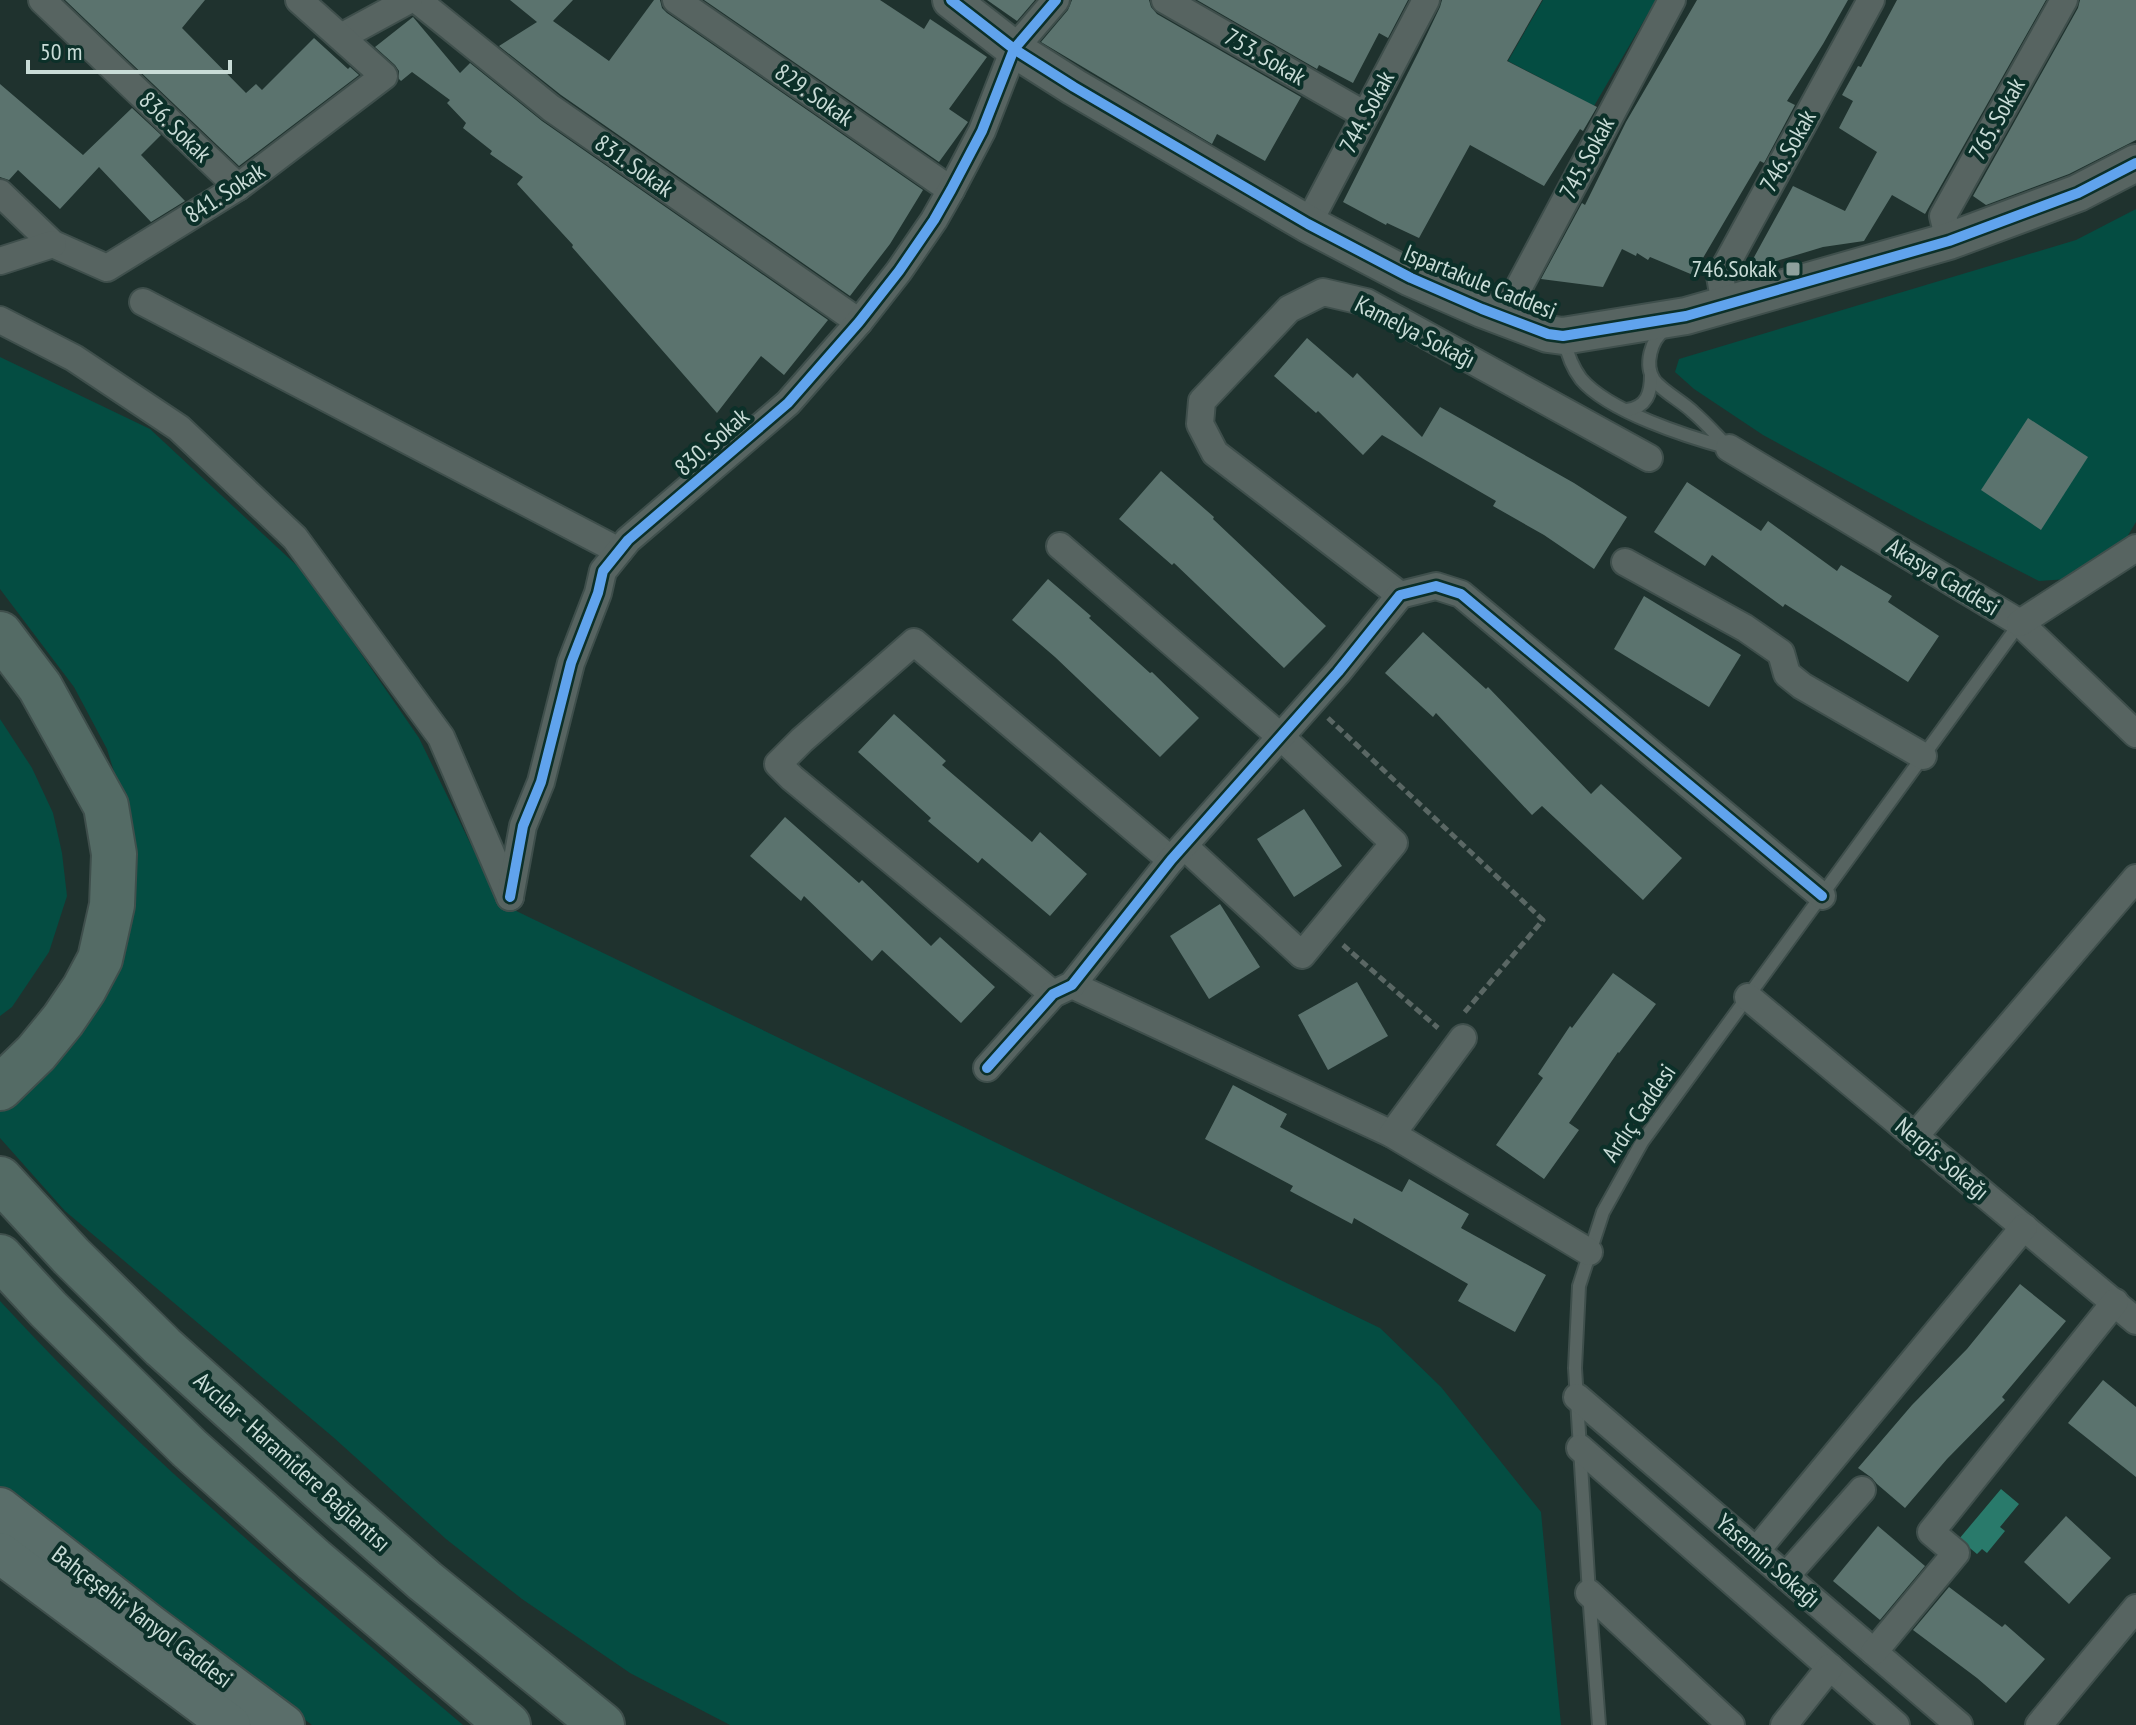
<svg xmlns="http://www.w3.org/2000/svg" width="2136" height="1725" font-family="'PT Sans Narrow',sans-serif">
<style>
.green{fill:#044d42}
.water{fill:#297a6b}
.building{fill:#5b736e}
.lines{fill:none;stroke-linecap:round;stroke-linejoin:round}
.lane-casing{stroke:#3f4f4c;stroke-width:16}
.street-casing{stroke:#3f4f4c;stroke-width:30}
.secondary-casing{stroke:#3f4f4c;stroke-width:40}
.primary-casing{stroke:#3f4f4c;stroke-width:44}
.highway-casing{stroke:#3f4f4c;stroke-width:48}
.path{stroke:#5a6764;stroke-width:5;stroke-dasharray:8 4;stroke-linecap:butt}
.lane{stroke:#576461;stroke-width:12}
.street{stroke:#576461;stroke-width:26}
.secondary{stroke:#576461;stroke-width:36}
.primary{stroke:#5a6e6a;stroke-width:40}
.highway{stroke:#546b65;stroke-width:44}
.cycleway-casing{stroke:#0c3029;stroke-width:15}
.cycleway{stroke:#60a3ed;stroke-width:10}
.poi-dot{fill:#8ea09c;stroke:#0c3029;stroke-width:3}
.labels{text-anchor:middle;stroke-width:8;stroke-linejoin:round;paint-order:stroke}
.street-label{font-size:24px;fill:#c9dcd7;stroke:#0c3029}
.poi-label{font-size:24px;fill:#c9dcd7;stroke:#0c3029;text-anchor:end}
</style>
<rect width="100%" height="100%" fill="#1f322e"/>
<g class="green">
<path d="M 1543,0 L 1656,0 L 1594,106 L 1508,61 Z"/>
<path d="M 2136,209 L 2136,522 L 2124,542 L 2068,579 L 2039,581 L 1918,519 L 1763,435 L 1694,389 L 1675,372 L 1679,359 L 2076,240 Z"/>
<path d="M 0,357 L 150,429 L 307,575 L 419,738 L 476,855 L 508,907 L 1380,1328 L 1441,1387 L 1541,1512 L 1561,1725 L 730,1725 L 630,1673 L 522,1599 L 446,1539 L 333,1437 L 65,1211 L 0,1138 L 0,1105 L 63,1045 L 124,804 L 107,749 L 74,687 L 0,589 Z"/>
<path d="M 0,719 L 32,768 L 53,813 L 62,853 L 67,896 L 49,952 L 12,1007 L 0,1016 Z"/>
<path d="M 0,1301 C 142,1456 304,1589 463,1725 L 312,1725 L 0,1493 Z"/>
</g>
<path class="water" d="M 2001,1489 L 2019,1504 L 2000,1527 L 2005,1531 L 1987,1553 L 1982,1549 L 1977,1554 L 1959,1539 Z"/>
<g class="building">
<path d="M 65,0 L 205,0 L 182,28 L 246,93 L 256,84 L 262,90 L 314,38 L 348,69 L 350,67 L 359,75 L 239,166 Z"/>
<path d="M 510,0 L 573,0 L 553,21 L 609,61 L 654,0 L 660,0 L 662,8 L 667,13 L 923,190 L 890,244 L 850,296 L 561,95 L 499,46 L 537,22 Z"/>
<path d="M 704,0 L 880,0 L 924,29 L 930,19 L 987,57 L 949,109 L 968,122 L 939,162 Z"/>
<path d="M 987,0 L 1035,0 L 1017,21 Z"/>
<path d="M 1072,0 L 1149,0 L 1151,7 L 1157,14 L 1301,97 L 1265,161 L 1217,134 L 1212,144 L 1041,42 L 1068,10 Z"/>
<path d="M 1197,0 L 1408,0 L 1388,38 L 1379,33 L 1353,83 L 1319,65 L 1317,69 Z"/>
<path d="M 1442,0 L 1542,0 L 1507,61 L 1597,107 L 1583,131 L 1580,129 L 1544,186 L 1470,145 L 1419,238 L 1387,223 L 1386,225 L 1343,202 L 1418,53 L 1440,7 Z"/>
<path d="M 1697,0 L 1848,0 L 1823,44 L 1787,101 L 1795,105 L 1764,163 L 1760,161 L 1693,275 L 1650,257 L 1648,260 L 1637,253 L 1636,256 L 1622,249 L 1603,287 L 1541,279 L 1582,203 L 1585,205 L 1626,122 Z"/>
<path d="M 1897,0 L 2046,0 L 1925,214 L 1892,195 L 1864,241 L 1823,247 L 1747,270 L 1793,186 L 1845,211 L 1877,152 L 1839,128 L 1853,101 L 1842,95 L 1858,66 L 1861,67 Z"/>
<path d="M 2080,0 L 2136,0 L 2136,140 L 2069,174 L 1986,205 L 1973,196 L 2078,8 Z"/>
<path d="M 413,17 L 460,73 L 470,63 L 542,121 L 828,320 L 784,375 L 761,356 L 717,413 L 572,247 L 573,245 L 517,184 L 523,177 L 490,154 L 492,151 L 463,128 L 466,123 L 447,103 L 450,100 L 412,72 L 401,81 L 399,79 L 399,71 L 395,65 L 375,47 Z"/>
<path d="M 0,84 L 83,155 L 132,108 L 161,135 L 141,155 L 185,201 L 151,222 L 99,167 L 60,209 L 18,170 L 9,180 L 0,177 Z"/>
<path d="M 1307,338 L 1353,378 L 1357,373 L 1422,437 L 1440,407 L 1574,483 L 1627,517 L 1594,569 L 1544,535 L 1493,506 L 1496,501 L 1382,435 L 1363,455 L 1318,411 L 1316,413 L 1274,376 Z"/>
<path d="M 2028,418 L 2088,457 L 2041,530 L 1981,490 Z"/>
<path d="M 1161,471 L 1214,517 L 1213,519 L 1326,626 L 1284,668 L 1174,563 L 1172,565 L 1119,519 Z"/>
<path d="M 1687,482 L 1761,531 L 1768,521 L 1837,571 L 1841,565 L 1892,596 L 1888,602 L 1939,636 L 1908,682 L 1785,604 L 1783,607 L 1712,555 L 1705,566 L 1654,532 Z"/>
<path d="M 1048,579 L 1091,616 L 1089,618 L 1150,673 L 1152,672 L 1199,718 L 1160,757 L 1055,657 L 1012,620 Z"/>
<path d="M 1644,596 L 1741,655 L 1709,707 L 1614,649 Z"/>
<path d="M 1423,632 L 1486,689 L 1488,687 L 1591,794 L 1601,784 L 1682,858 L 1643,900 L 1542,806 L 1532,815 L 1436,713 L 1433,717 L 1385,673 Z"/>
<path d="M 894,714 L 946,761 L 942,765 L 1032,842 L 1040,832 L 1087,874 L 1050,916 L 982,858 L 978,863 L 928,821 L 931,818 L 858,752 Z"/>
<path d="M 1304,809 L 1342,866 L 1294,897 L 1257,839 Z"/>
<path d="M 785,817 L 859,883 L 862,880 L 931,946 L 940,937 L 995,987 L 961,1023 L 882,950 L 872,961 L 804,896 L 801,901 L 750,856 Z"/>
<path d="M 1220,904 L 1260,967 L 1209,999 L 1170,936 Z"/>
<path d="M 1613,973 L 1656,1004 L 1619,1053 L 1618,1052 L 1569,1123 L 1579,1130 L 1544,1179 L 1496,1145 L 1543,1078 L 1538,1074 L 1570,1026 L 1572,1028 Z"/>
<path d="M 1357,982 L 1388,1036 L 1328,1070 L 1298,1015 Z"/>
<path d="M 1233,1085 L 1287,1114 L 1280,1127 L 1402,1192 L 1409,1179 L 1469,1214 L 1461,1228 L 1546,1275 L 1515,1332 L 1458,1301 L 1468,1284 L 1354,1218 L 1352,1224 L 1290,1191 L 1293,1186 L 1205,1139 Z"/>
<path d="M 2020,1284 L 2066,1321 L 2002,1397 L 2005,1400 L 1947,1459 L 1905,1508 L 1877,1484 L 1872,1478 L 1858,1468 L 1912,1405 L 1967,1349 Z"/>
<path d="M 2103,1380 L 2136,1407 L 2136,1477 L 2068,1423 Z"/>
<path d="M 2066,1516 L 2111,1558 L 2069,1604 L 2024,1562 Z"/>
<path d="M 1878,1526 L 1925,1566 L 1880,1620 L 1833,1581 Z"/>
<path d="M 1949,1587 L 2002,1627 L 2005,1624 L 2045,1659 L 2006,1703 L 1977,1678 L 1913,1630 Z"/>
</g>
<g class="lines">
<g class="lane-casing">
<g id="lane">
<path d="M 1564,339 C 1567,353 1572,367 1581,379 C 1609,412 1688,437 1729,448 C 1717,436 1706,423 1693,412 C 1683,402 1662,391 1654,380 C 1644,365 1651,339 1665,330"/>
<path d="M 1627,410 C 1647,407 1651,393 1651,375"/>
<path d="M 1599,1725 L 1589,1593 L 1575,1368 L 1579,1286 L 1603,1212 L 1642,1142 L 2020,623"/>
</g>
</g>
<g class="street-casing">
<g id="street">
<path d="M 42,0 L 238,187"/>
<path d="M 417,0 L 551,108 L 859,322"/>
<path d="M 676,0 L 951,190"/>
<path d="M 1165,0 L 1365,115"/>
<path d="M 341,37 L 409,0"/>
<path d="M 0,193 L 53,244 L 107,268 L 238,187 L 384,76 L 299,0"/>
<path d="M 1308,224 L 1426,0"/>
<path d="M 1949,241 L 1943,216 L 2064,0"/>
<path d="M 0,261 L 53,244"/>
<path d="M 143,302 L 619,551"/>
<path d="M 1725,305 L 1720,276 L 1871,0"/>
<path d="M 1503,317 L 1672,0"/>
<path d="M 0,320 L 74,358 L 179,428 L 295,538 L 441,737 L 510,897"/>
<path d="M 1729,448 L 2020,623 L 2136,734"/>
<path d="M 1060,546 L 1281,737 L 1394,843 L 1302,955 L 1184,846"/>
<path d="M 1625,562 L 1745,628 L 1781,653 L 1787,674 L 1802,686 L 1923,756"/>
<path d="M 1400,595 L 1215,453 L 1200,424 L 1202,401 L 1289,309 L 1323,292 L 1366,302 L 1649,458"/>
<path d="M 2020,623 L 2136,548"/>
<path d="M 510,897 L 523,826 L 541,782 L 571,663 L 598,593 L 603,571 L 628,540 L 788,403 L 859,322 L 899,271 L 934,220 L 951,190 L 982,131 L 1014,49 L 1056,0"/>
<path d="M 1072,985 L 1392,1134"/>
<path d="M 1053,994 L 792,778 L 778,764 L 802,740 L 914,642 L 1171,860"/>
<path d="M 1748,997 L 2136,1321"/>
<path d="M 1463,1038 L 1392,1134 L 1589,1252"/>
<path d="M 987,1068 L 1053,994 L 1072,985 L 1171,860 L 1338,672 L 1400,595 L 1436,586 L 1461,594 L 1822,896"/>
<path d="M 1915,1136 L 2136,878"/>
<path d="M 1577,1397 L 1959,1725"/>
<path d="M 1580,1448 L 1896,1725"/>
<path d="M 1756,1551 L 2024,1227"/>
<path d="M 1786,1576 L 1862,1490"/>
<path d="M 1589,1593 L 1731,1725"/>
<path d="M 1874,1652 L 1956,1553 L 1931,1532 L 2115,1302"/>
<path d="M 1784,1725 L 1830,1667"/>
<path d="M 2039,1725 L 2136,1608"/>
</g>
</g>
<g class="secondary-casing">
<path id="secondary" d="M 951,0 L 1014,49 L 1074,87 L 1308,224 L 1411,278 L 1482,309 L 1548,334 L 1563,336 L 1686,316 L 1949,241 L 2078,193 L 2136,163"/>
</g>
<g class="primary-casing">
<g id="primary">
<path d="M 0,1508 L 150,1625 L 284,1725"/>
<path d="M 0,1553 L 230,1725"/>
</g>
</g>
<g class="highway-casing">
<g id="highway">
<path d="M 0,634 L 40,687 L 106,806 L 114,854 L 112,905 L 100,959 L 84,989 L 63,1020 L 36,1053 L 0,1088"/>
<path d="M 0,1179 L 71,1256 L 163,1347 L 333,1500 L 425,1581 L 602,1725"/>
<path d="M 0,1257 L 48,1309 L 189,1448 L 314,1560 L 508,1725"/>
</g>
</g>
<g class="path">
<path d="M 1328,718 L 1543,920 L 1464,1013"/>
<path d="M 1343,945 L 1438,1028"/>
</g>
<use href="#lane" class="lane"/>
<use href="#street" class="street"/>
<use href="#secondary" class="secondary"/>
<use href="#primary" class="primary"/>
<use href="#highway" class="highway"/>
<g class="cycleway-casing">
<g id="cycleway">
<path d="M 951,0 L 1014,49 L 1074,87 L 1308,224 L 1411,278 L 1482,309 L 1548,334 L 1563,336 L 1686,316 L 1949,241 L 2078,193 L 2136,163"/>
<path d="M 510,897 L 523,826 L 541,782 L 571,663 L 598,593 L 603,571 L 628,540 L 788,403 L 859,322 L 899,271 L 934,220 L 951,190 L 982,131 L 1014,49 L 1056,0"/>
<path d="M 987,1068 L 1053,994 L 1072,985 L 1171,860 L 1338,672 L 1400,595 L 1436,586 L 1461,594 L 1822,896"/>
</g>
</g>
<use href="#cycleway" class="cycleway"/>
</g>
<rect class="poi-dot" x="1785" y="261" width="16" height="16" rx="4"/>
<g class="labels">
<g class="street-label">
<text transform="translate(1265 57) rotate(30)" y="8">753. Sokak</text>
<text transform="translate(814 95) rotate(35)" y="8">829. Sokak</text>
<text transform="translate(1367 112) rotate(-62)" y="8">744. Sokak</text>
<text transform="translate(1997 119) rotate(-61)" y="8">765. Sokak</text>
<text transform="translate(175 127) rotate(44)" y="8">836. Sokak</text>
<text transform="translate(1788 151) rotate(-61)" y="8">746. Sokak</text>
<text transform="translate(1587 158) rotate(-62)" y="8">745. Sokak</text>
<text transform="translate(634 166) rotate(35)" y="8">831. Sokak</text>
<text transform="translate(225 193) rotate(-33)" y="8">841. Sokak</text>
<text transform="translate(1480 282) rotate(22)" y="8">Ispartakule Caddesi</text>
<text transform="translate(1415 332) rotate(27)" y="8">Kamelya Sokağı</text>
<text transform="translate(712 442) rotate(-41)" y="8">830. Sokak</text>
<text transform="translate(1943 577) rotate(31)" y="8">Akasya Caddesi</text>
<text transform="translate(1639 1113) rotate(-56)" y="8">Ardıç Caddesi</text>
<text transform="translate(1942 1159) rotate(40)" y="8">Nergis Sokağı</text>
<text transform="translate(292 1462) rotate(42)" y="8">Avcılar - Haramidere Bağlantısı</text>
<text transform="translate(1768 1561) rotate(41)" y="8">Yasemin Sokağı</text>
<text transform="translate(142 1617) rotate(37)" y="8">Bahçeşehir Yanyol Caddesi</text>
</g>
<g class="poi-label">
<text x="1777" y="277">746.Sokak</text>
</g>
</g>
<path d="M28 60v12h202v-12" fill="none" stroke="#c9dcd7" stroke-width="4"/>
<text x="40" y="60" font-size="24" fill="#c9dcd7" stroke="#0c3029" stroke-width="6" paint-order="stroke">50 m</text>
</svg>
